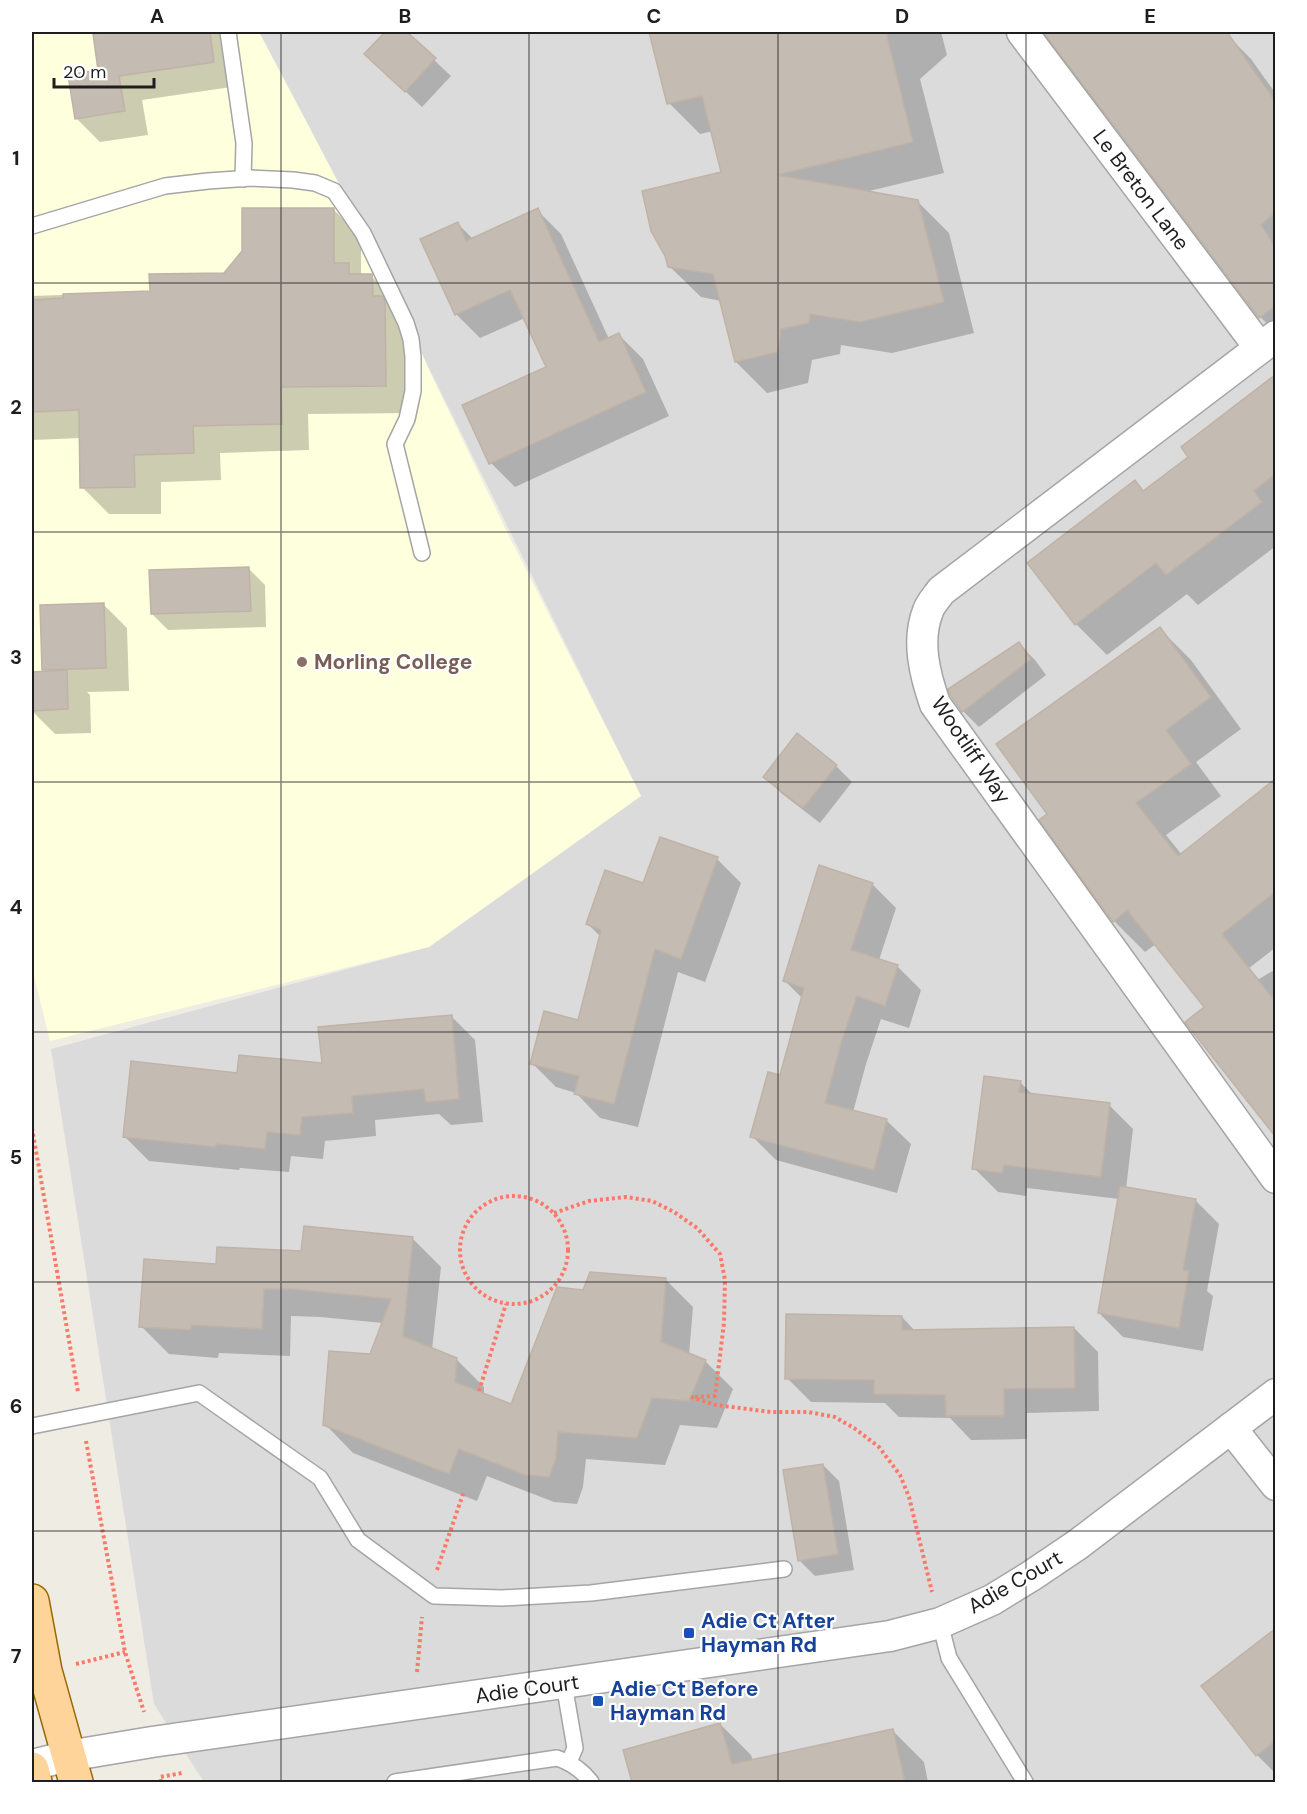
<svg xmlns="http://www.w3.org/2000/svg" width="1307" height="1814" font-family="'DM Sans',sans-serif">
<style>
.residential{fill:#dcdbdb}
.education{fill:#feffdd}
.shadow{fill:#0003}
.building{fill:#c4bbb3;stroke:#c1b2a6;stroke-width:1.5}
.lines{fill:none;stroke-linecap:round;stroke-linejoin:round}
.lane-casing{stroke:#a5a5a5;stroke-width:18}
.street-casing{stroke:#a5a5a5;stroke-width:33}
.primary-casing{stroke:#986800;stroke-width:36}
.path{stroke:#fd7867;stroke-width:4;stroke-dasharray:3 3;stroke-linecap:butt}
.lane{stroke:#fff;stroke-width:15}
.street{stroke:#fff;stroke-width:30}
.primary{stroke:#fed49a;stroke-width:33}
.grid{fill:none;stroke:#1e1e1e;stroke-width:1.5;stroke-opacity:0.55}
.education-dot{fill:#8d6e63;stroke:#fff;stroke-width:2}
.transit-dot{fill:#1a4fb4;stroke:#fff;stroke-width:2}
.labels{text-anchor:middle;stroke-width:4.5;stroke-linejoin:round;paint-order:stroke}
.street-label{font-size:21px;fill:#1e1e1e;stroke:#fff}
.education-label{font-size:21px;font-weight:bold;fill:#785e54;stroke:#fff;text-anchor:start}
.transit-label{font-size:21px;font-weight:bold;fill:#164399;stroke:#fff;text-anchor:start}
.neatline{fill:none;stroke:#1e1e1e;stroke-width:2}
.grid-label{font-size:20px;text-anchor:middle;font-weight:bold;fill:#1e1e1e}
</style>
<rect width="100%" height="100%" fill="#efece4"/>
<path class="residential" d="M 259,32 L 1275,32 L 1275,1782 L 204,1782 L 154,1704 L 51,1049 L 429,947 L 641,796 L 310,128 Z"/>
<path class="education" d="M 32,32 L 259,32 L 366,235 L 404,311 L 429,370 L 505,528 L 641,796 L 429,947 L 50,1041 L 32,968 Z"/>
<g class="shadow">
<path d="M 121,32 L 221,32 L 231,42 L 238,86 L 142,100 L 148,135 L 100,142 L 76,118 L 100,72 L 95,35 Z"/>
<path d="M 387,32 L 404,32 L 451,76 L 422,107 L 366,54 Z"/>
<path d="M 651,32 L 941,32 L 947,55 L 920,79 L 944,173 L 865,192 L 917,201 L 949,233 L 974,333 L 892,353 L 841,345 L 840,354 L 812,360 L 808,383 L 767,393 L 736,362 L 721,301 L 701,297 L 669,266 L 723,173 L 713,131 L 700,134 L 669,103 Z"/>
<path d="M 1041,32 L 1222,32 L 1226,39 L 1229,37 L 1251,59 L 1276,94 L 1276,332 L 1260,317 L 1050,38 L 1047,37 Z"/>
<path d="M 333,209 L 361,237 L 361,276 L 371,276 L 399,303 L 409,325 L 413,413 L 308,414 L 309,450 L 220,453 L 221,480 L 161,482 L 161,514 L 109,514 L 82,487 L 81,438 L 32,440 L 32,296 L 151,292 L 224,274 Z"/>
<path d="M 537,210 L 561,234 L 609,339 L 619,335 L 643,359 L 669,416 L 515,487 L 491,463 L 548,367 L 525,318 L 480,338 L 456,314 L 458,224 L 473,239 Z"/>
<path d="M 1276,377 L 1276,546 L 1198,605 L 1187,594 L 1107,655 L 1076,624 L 1029,563 L 1134,482 L 1144,492 L 1190,457 L 1183,447 Z"/>
<path d="M 249,569 L 265,585 L 266,627 L 168,630 L 152,614 Z"/>
<path d="M 103,604 L 127,628 L 129,691 L 87,692 L 90,695 L 91,733 L 55,734 L 32,711 L 32,674 L 47,673 L 43,669 Z"/>
<path d="M 1160,629 L 1191,660 L 1241,729 L 1196,762 L 1221,796 L 1166,835 L 1182,855 L 1269,786 L 1276,793 L 1276,947 L 1248,969 L 1259,979 L 1276,969 L 1276,1133 L 1187,1022 L 1206,1007 L 1156,944 L 1145,952 L 1114,921 L 1049,815 Z"/>
<path d="M 1019,644 L 1035,660 L 1046,675 L 979,727 L 963,711 Z"/>
<path d="M 798,735 L 836,766 L 852,782 L 820,823 L 781,793 L 765,777 Z"/>
<path d="M 717,859 L 741,883 L 705,982 L 678,972 L 638,1127 L 600,1118 L 576,1093 L 556,1087 L 532,1063 L 579,1021 L 601,937 L 588,924 L 644,885 Z"/>
<path d="M 872,884 L 896,908 L 879,960 L 897,966 L 921,990 L 909,1028 L 881,1019 L 866,1064 L 853,1112 L 887,1121 L 911,1144 L 897,1193 L 776,1160 L 752,1136 L 781,1077 L 803,999 L 785,981 Z"/>
<path d="M 451,1016 L 475,1040 L 483,1122 L 451,1125 L 439,1114 L 375,1120 L 376,1136 L 325,1141 L 323,1159 L 291,1156 L 289,1172 L 240,1168 L 239,1170 L 149,1161 L 125,1137 L 239,1075 L 323,1064 Z"/>
<path d="M 1020,1082 L 1033,1095 L 1109,1105 L 1133,1129 L 1126,1189 L 1195,1200 L 1219,1224 L 1207,1291 L 1213,1296 L 1203,1351 L 1123,1337 L 1099,1313 L 1119,1199 L 1027,1188 L 1026,1196 L 998,1192 L 974,1168 Z"/>
<path d="M 413,1239 L 441,1267 L 432,1350 L 456,1359 L 484,1387 L 484,1395 L 512,1406 L 584,1291 L 665,1279 L 693,1307 L 689,1355 L 705,1361 L 733,1389 L 717,1428 L 680,1425 L 665,1465 L 586,1459 L 583,1487 L 577,1504 L 554,1502 L 487,1476 L 477,1501 L 353,1453 L 325,1424 L 371,1356 L 383,1323 L 320,1317 L 291,1316 L 290,1356 L 219,1353 L 218,1358 L 169,1354 L 141,1326 L 218,1266 L 303,1252 Z"/>
<path d="M 902,1317 L 915,1331 L 1074,1328 L 1098,1352 L 1099,1411 L 1027,1413 L 1027,1439 L 971,1440 L 950,1418 L 899,1417 L 885,1403 L 811,1402 L 787,1378 Z"/>
<path d="M 823,1465 L 839,1481 L 854,1570 L 815,1576 L 799,1560 Z"/>
<path d="M 1276,1631 L 1276,1774 L 1257,1755 L 1203,1687 Z"/>
<path d="M 720,1724 L 751,1755 L 753,1761 L 893,1731 L 924,1762 L 928,1782 L 634,1782 L 625,1751 Z"/>
</g>
<g class="building">
<path d="M 110,32 L 210,32 L 214,62 L 119,76 L 125,111 L 75,119 L 68,75 L 98,70 L 93,34 Z"/>
<path d="M 385,32 L 407,32 L 436,58 L 405,92 L 364,54 Z"/>
<path d="M 649,32 L 886,32 L 913,142 L 777,175 L 918,200 L 944,302 L 860,322 L 810,314 L 809,323 L 781,329 L 778,352 L 735,362 L 713,274 L 668,267 L 665,256 L 651,231 L 642,191 L 721,172 L 702,96 L 667,104 Z"/>
<path d="M 1043,32 L 1227,32 L 1275,101 L 1275,213 L 1261,225 L 1275,246 L 1275,306 L 1259,318 Z"/>
<path d="M 242,208 L 334,208 L 334,263 L 349,263 L 349,274 L 372,274 L 373,296 L 382,296 L 385,301 L 386,386 L 281,387 L 282,424 L 193,426 L 194,453 L 134,455 L 135,487 L 80,488 L 79,410 L 32,412 L 32,300 L 63,298 L 63,294 L 150,291 L 149,274 L 224,273 L 242,251 Z"/>
<path d="M 538,208 L 599,342 L 619,333 L 646,392 L 489,464 L 462,405 L 546,367 L 510,290 L 455,315 L 420,239 L 458,222 L 466,241 Z"/>
<path d="M 1275,375 L 1275,474 L 1254,491 L 1262,502 L 1166,575 L 1156,563 L 1075,625 L 1027,563 L 1135,480 L 1143,491 L 1188,457 L 1181,447 Z"/>
<path d="M 249,567 L 251,611 L 151,614 L 149,570 Z"/>
<path d="M 104,603 L 106,668 L 42,670 L 40,605 Z"/>
<path d="M 1160,627 L 1211,697 L 1166,730 L 1191,764 L 1136,803 L 1178,856 L 1275,779 L 1275,892 L 1222,934 L 1275,1001 L 1275,1136 L 1185,1022 L 1204,1007 L 1127,910 L 1113,922 L 1039,820 L 1047,814 L 996,744 Z"/>
<path d="M 1019,642 L 1031,659 L 962,712 L 951,696 L 948,689 Z"/>
<path d="M 67,670 L 68,709 L 32,711 L 32,672 Z"/>
<path d="M 797,733 L 837,765 L 803,808 L 763,777 Z"/>
<path d="M 660,837 L 718,857 L 681,959 L 655,949 L 614,1104 L 574,1094 L 579,1076 L 530,1064 L 544,1011 L 578,1020 L 601,930 L 586,924 L 605,870 L 643,883 Z"/>
<path d="M 819,865 L 873,883 L 851,950 L 898,965 L 885,1006 L 857,996 L 842,1040 L 825,1103 L 887,1119 L 874,1170 L 750,1137 L 768,1072 L 780,1075 L 804,988 L 783,981 Z"/>
<path d="M 452,1015 L 459,1099 L 426,1102 L 424,1089 L 352,1096 L 353,1113 L 302,1117 L 300,1135 L 267,1132 L 265,1149 L 216,1144 L 216,1147 L 123,1137 L 131,1061 L 237,1073 L 239,1055 L 322,1063 L 318,1027 Z"/>
<path d="M 984,1076 L 1021,1081 L 1019,1092 L 1110,1103 L 1101,1177 L 1004,1165 L 1002,1173 L 972,1169 Z"/>
<path d="M 1120,1186 L 1196,1199 L 1183,1270 L 1189,1271 L 1179,1328 L 1098,1313 Z"/>
<path d="M 304,1226 L 413,1237 L 403,1336 L 457,1358 L 455,1382 L 511,1404 L 557,1287 L 583,1290 L 590,1272 L 666,1278 L 661,1342 L 706,1360 L 689,1401 L 652,1398 L 637,1438 L 558,1432 L 556,1459 L 549,1477 L 525,1475 L 459,1449 L 449,1474 L 323,1425 L 329,1351 L 370,1354 L 391,1299 L 291,1289 L 264,1289 L 262,1329 L 191,1325 L 191,1330 L 139,1327 L 144,1259 L 216,1264 L 217,1247 L 301,1251 Z"/>
<path d="M 786,1314 L 902,1316 L 902,1330 L 1074,1327 L 1075,1388 L 1004,1389 L 1004,1416 L 946,1416 L 945,1395 L 874,1394 L 874,1380 L 785,1379 Z"/>
<path d="M 823,1464 L 838,1554 L 798,1561 L 783,1470 Z"/>
<path d="M 1275,1629 L 1275,1741 L 1256,1756 L 1201,1686 Z"/>
<path d="M 720,1723 L 732,1764 L 893,1729 L 905,1782 L 632,1782 L 623,1750 Z"/>
</g>
<g class="lines">
<g class="lane-casing">
<g id="lane">
<path d="M 228,32 L 244,143 L 243,179"/>
<path d="M 32,226 L 165,186 L 208,181 L 251,178 L 293,180 L 315,183 L 334,191 L 363,233 L 406,323 L 411,339 L 413,357 L 413,391 L 407,419 L 395,444 L 422,553"/>
<path d="M 32,1426 L 199,1393 L 320,1478 L 358,1540 L 434,1596 L 502,1598 L 591,1593 L 784,1569"/>
<path d="M 940,1623 L 949,1658 L 1025,1782"/>
<path d="M 564,1684 L 575,1748 L 569,1762"/>
<path d="M 395,1782 L 557,1758 C 572,1763 582,1770 591,1782"/>
</g>
</g>
<g class="street-casing">
<g id="street">
<path d="M 1022,32 L 1260,348"/>
<path d="M 1276,336 L 941,591 C 937,597 930,604 928,611 C 916,641 925,675 935,704 L 1276,1178"/>
<path d="M 1231,1428 L 1276,1485"/>
<path d="M 32,1765 L 68,1756 L 152,1742 L 890,1636 L 940,1623 L 992,1600 L 1031,1576 L 1077,1545 L 1276,1394"/>
</g>
</g>
<g class="primary-casing">
<g id="primary">
<path d="M 32,1601 L 45,1671 L 76,1782"/>
<path d="M 32,1769 L 35,1782"/>
</g>
</g>
<g class="path">
<path d="M 32,1128 L 78,1392"/>
<circle cx="514" cy="1250" r="54"/>
<path d="M 554,1213 L 589,1201 L 626,1197 L 652,1201 L 674,1212 L 697,1228 L 720,1254 L 725,1280 L 724,1323 L 715,1396 L 695,1397"/>
<path d="M 479,1391 L 506,1304"/>
<path d="M 691,1397 L 716,1405 L 771,1412 L 808,1412 L 835,1417 L 854,1428 L 879,1447 L 900,1475 L 909,1497 L 932,1592"/>
<path d="M 86,1441 L 125,1652 L 144,1712"/>
<path d="M 437,1570 L 464,1491"/>
<path d="M 76,1664 L 125,1652"/>
<path d="M 417,1672 L 422,1617"/>
<path d="M 161,1782 L 160,1777 L 182,1773"/>
</g>
<use href="#lane" class="lane"/>
<use href="#street" class="street"/>
<use href="#primary" class="primary"/>
</g>
<path class="grid" d="M 281,32 L 281,1782M 529,32 L 529,1782M 778,32 L 778,1782M 1026,32 L 1026,1782M 32,283 L 1276,283M 32,532 L 1276,532M 32,782 L 1276,782M 32,1032 L 1276,1032M 32,1282 L 1276,1282M 32,1531 L 1276,1531"/>
<circle class="education-dot" cx="302" cy="662" r="6"/>
<g class="transit-dot">
<rect x="683" y="1627" width="12" height="12" rx="3"/>
<rect x="592" y="1695" width="12" height="12" rx="3"/>
</g>
<g class="labels">
<g class="street-label">
<text transform="translate(1141 190) rotate(53)" y="7">Le Breton Lane</text>
<text transform="translate(971 750) rotate(56)" y="7">Wootliff Way</text>
<text transform="translate(1015 1582) rotate(-30)" y="7">Adie Court</text>
<text transform="translate(527 1689) rotate(-8)" y="7">Adie Court</text>
</g>
<g class="education-label">
<text x="314" y="669">Morling College</text>
</g>
<g class="transit-label">
<text x="701" y="1628">Adie Ct After<tspan x="701" dy="24">Hayman Rd</tspan></text>
<text x="610" y="1696">Adie Ct Before<tspan x="610" dy="24">Hayman Rd</tspan></text>
</g>
</g>
<rect width="1307" height="1814" fill="none" stroke="#ffffff" stroke-width="66"/>
<path d="M54 78v9h100v-9" fill="none" stroke="#1e1e1e" stroke-width="3"/>
<text x="63" y="78" font-size="18" fill="#1e1e1e" stroke="#ffffff" stroke-width="4.5" paint-order="stroke">20 m</text>
<rect x="33" y="33" width="1241" height="1748" class="neatline"/>
<g class="grid-label">
<text x="157" y="23">A</text>
<text x="405" y="23">B</text>
<text x="654" y="23">C</text>
<text x="902" y="23">D</text>
<text x="1150" y="23">E</text>
<text x="16" y="165">1</text>
<text x="16" y="414">2</text>
<text x="16" y="664">3</text>
<text x="16" y="914">4</text>
<text x="16" y="1164">5</text>
<text x="16" y="1413">6</text>
<text x="16" y="1663">7</text>
</g>
</svg>
